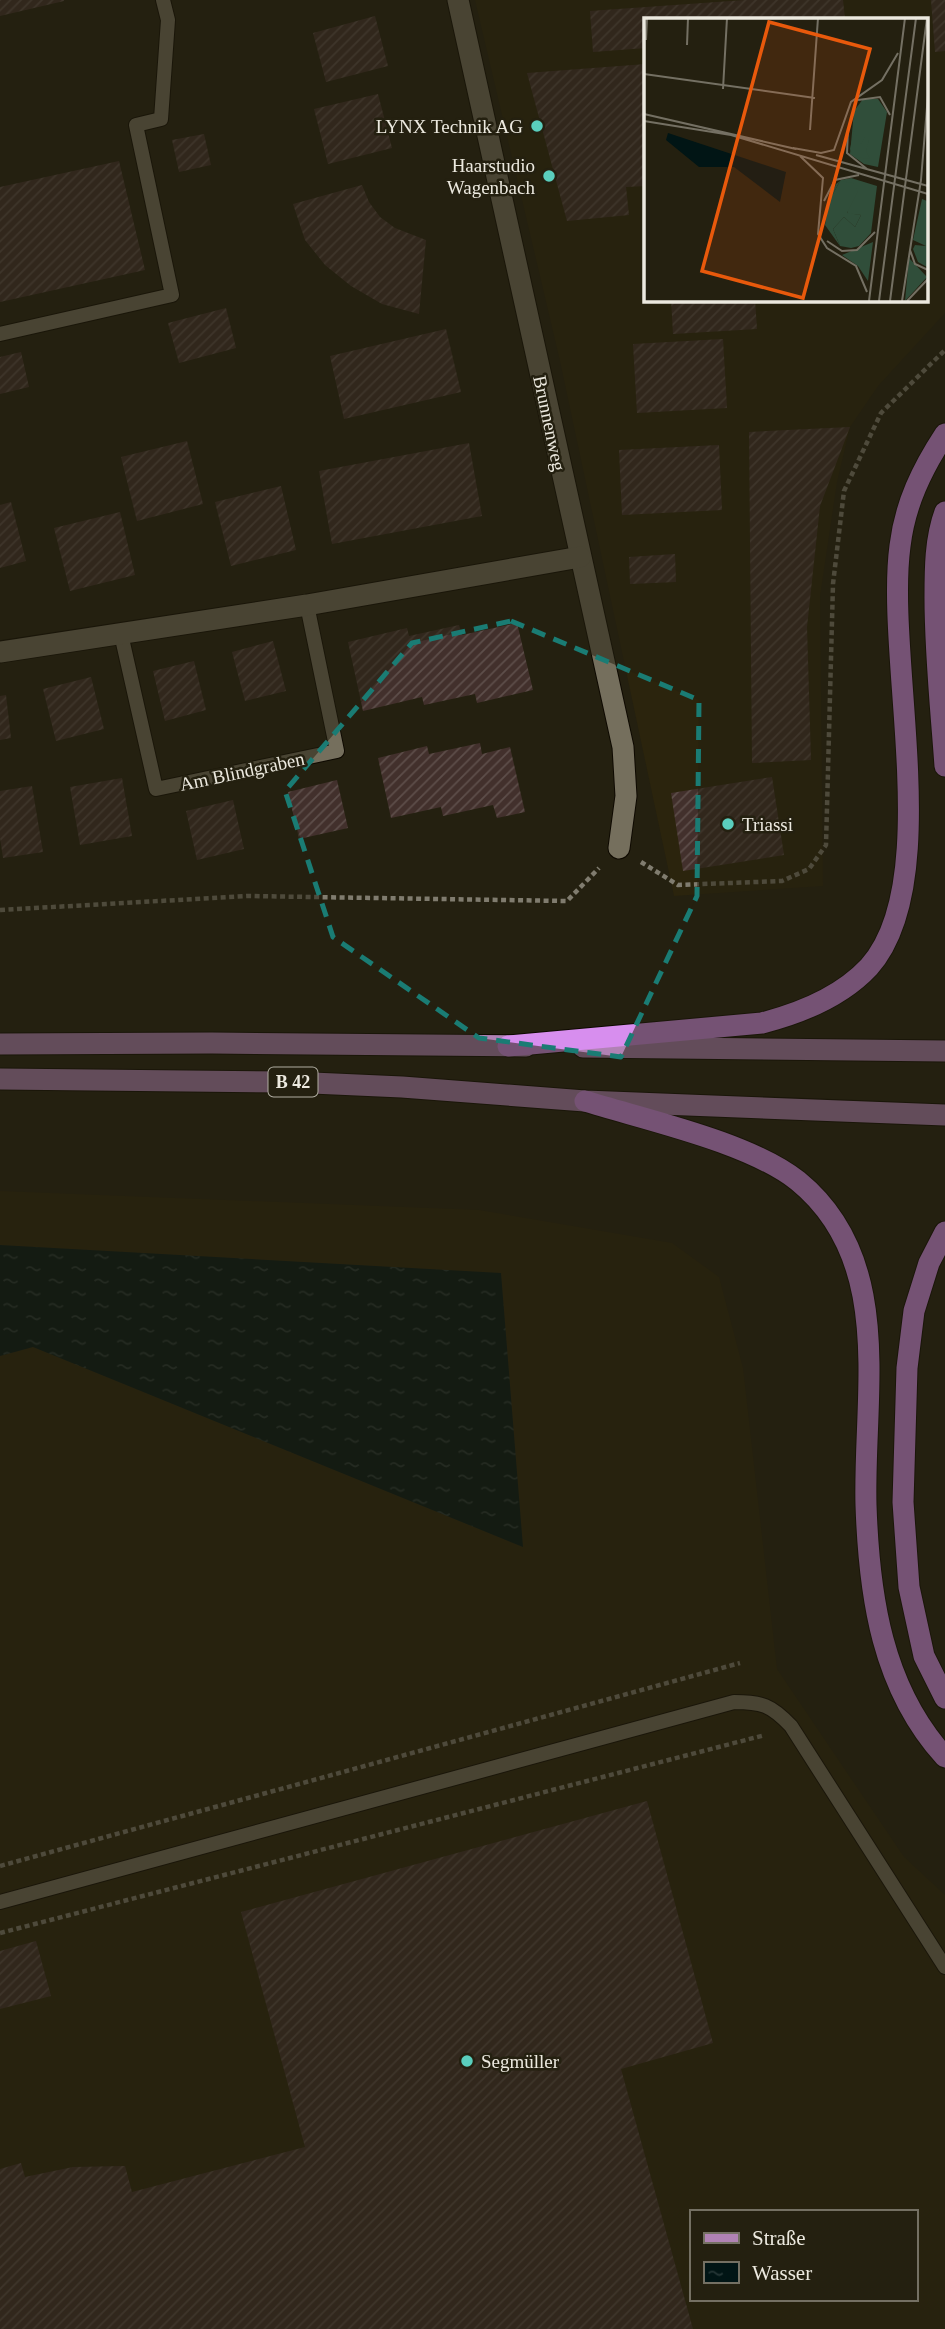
<svg xmlns="http://www.w3.org/2000/svg" width="945" height="2329" font-family="'Times New Roman',serif">
<style>
.built{fill:#2b240d;fill-rule:evenodd}
.water{fill:url(#water-ripples)}
.building{fill:url(#building-hatch)}
.lines{fill:none;stroke-linecap:round;stroke-linejoin:round}
.lane-casing{stroke:#0e0900;stroke-width:16}
.street-casing{stroke:#0e0900;stroke-width:23}
.primary-casing{stroke:#0e0900;stroke-width:23}
.highway-casing{stroke:#0e0900;stroke-width:23}
.path{stroke:#807c6f;stroke-width:4.5;stroke-dasharray:5 3.5;stroke-linecap:butt}
.lane{stroke:#756f5d;stroke-width:14}
.street{stroke:#756f5d;stroke-width:21}
.primary{stroke:#b082b4;stroke-width:21}
.highway{stroke:#d78eee;stroke-width:21}
.marked{fill:none;stroke:#1a7c74;stroke-width:5;stroke-dasharray:14 9;stroke-linejoin:round}
.poi-dot{fill:#5acebd;stroke:#242010;stroke-width:2.5}
.labels{text-anchor:middle;stroke-width:5;stroke-linejoin:round;paint-order:stroke}
.shield{fill:#242010;stroke:#b0ada1;stroke-width:2}
.shield-label{font-size:18px;font-weight:bold;fill:#ece9df}
.poi-label{font-size:19px;fill:#ece9df;stroke:#242010;text-anchor:end}
.street-label{font-size:19px;fill:#ece9df;stroke:#242010}
.inset-road{fill:none;stroke:#747063;stroke-width:2}
.view{fill:#e8590c;fill-opacity:0.15;stroke:#e8590c;stroke-width:3.5}
.inset-edge{fill:none;stroke:#ece9df;stroke-width:3.5}
</style>
<defs>
<pattern id="water-ripples" width="26" height="14" patternUnits="userSpaceOnUse" patternTransform="scale(1.75)"><rect width="26" height="14" fill="#011515"/><path d="M2 4q2-2 4 0t4 0M15 11q2-2 4 0t4 0" fill="none" stroke="#263737"/></pattern>
<pattern id="building-hatch" width="6" height="6" patternUnits="userSpaceOnUse" patternTransform="scale(1.75)"><rect width="6" height="6" fill="#42302c"/><path d="M-1 1l2-2M0 6l6-6M5 7l2-2" fill="none" stroke="#5d4e4a"/></pattern>
</defs>
<rect width="100%" height="100%" fill="#242010"/>
<g class="built">
<path d="M 475,0 L 945,0 L 945,313 L 878,386 L 850,427 L 837,482 L 820,596 L 823,886 L 674,896 L 560,361 ZM 646,19 L 926,19 L 926,299 L 646,299 Z"/>
<path d="M 0,1191 L 479,1210 L 672,1243 L 719,1277 L 743,1368 L 777,1669 L 904,1857 L 945,1895 L 945,2329 L 0,2329 ZM 691,2212 L 915,2212 L 915,2299 L 691,2299 Z"/>
</g>
<path class="water" d="M 0,1245 L 501,1273 L 523,1547 L 33,1347 L 0,1356 Z"/>
<g class="building">
<path d="M 0,0 L 64,0 L 64,1 L 0,16 Z"/>
<path d="M 745,0 L 843,0 L 845,19 L 646,19 L 646,48 L 593,52 L 590,11 Z"/>
<path d="M 931,0 L 945,0 L 945,51 L 935,52 Z"/>
<path d="M 375,16 L 388,66 L 326,82 L 313,33 Z"/>
<path d="M 646,64 L 646,186 L 626,187 L 629,215 L 567,221 L 527,73 Z"/>
<path d="M 378,94 L 392,148 L 328,164 L 314,109 Z"/>
<path d="M 204,134 L 211,165 L 179,172 L 172,140 Z"/>
<path d="M 119,161 L 145,270 L 0,302 L 0,187 Z"/>
<path d="M 362,185 L 369,202 L 380,217 L 395,228 L 426,240 L 419,314 L 382,304 L 351,286 L 325,265 L 305,240 L 293,204 Z"/>
<path d="M 671,299 L 755,299 L 757,329 L 673,334 Z"/>
<path d="M 226,308 L 236,348 L 179,363 L 168,323 Z"/>
<path d="M 446,329 L 461,392 L 344,419 L 330,356 Z"/>
<path d="M 723,339 L 727,408 L 637,413 L 633,344 Z"/>
<path d="M 21,352 L 29,387 L 0,394 L 0,357 Z"/>
<path d="M 850,427 L 820,506 L 807,627 L 811,760 L 752,763 L 749,432 Z"/>
<path d="M 187,441 L 203,504 L 137,521 L 121,457 Z"/>
<path d="M 469,443 L 482,516 L 332,544 L 319,471 Z"/>
<path d="M 719,445 L 722,510 L 622,515 L 619,450 Z"/>
<path d="M 281,486 L 296,550 L 231,566 L 215,502 Z"/>
<path d="M 11,502 L 26,561 L 0,568 L 0,505 Z"/>
<path d="M 120,512 L 135,575 L 70,591 L 54,528 Z"/>
<path d="M 675,554 L 676,582 L 630,584 L 629,557 Z"/>
<path d="M 517,623 L 533,690 L 477,703 L 475,694 L 424,705 L 422,697 L 363,711 L 348,642 L 407,628 L 409,636 L 459,625 L 462,635 Z"/>
<path d="M 273,641 L 286,691 L 245,701 L 232,652 Z"/>
<path d="M 194,661 L 206,710 L 165,721 L 153,671 Z"/>
<path d="M 91,677 L 104,729 L 56,741 L 43,689 Z"/>
<path d="M 6,695 L 11,738 L 0,740 L 0,696 Z"/>
<path d="M 480,743 L 482,754 L 510,747 L 525,812 L 497,818 L 493,805 L 443,816 L 441,807 L 391,818 L 378,758 L 427,746 L 429,754 Z"/>
<path d="M 772,777 L 784,855 L 683,871 L 671,793 Z"/>
<path d="M 122,778 L 132,836 L 80,845 L 70,787 Z"/>
<path d="M 337,780 L 348,828 L 299,839 L 288,792 Z"/>
<path d="M 32,786 L 43,852 L 3,858 L 0,838 L 0,791 Z"/>
<path d="M 233,800 L 244,849 L 197,860 L 186,811 Z"/>
<path d="M 647,1801 L 713,2043 L 621,2069 L 693,2329 L 0,2329 L 0,2169 L 21,2163 L 25,2177 L 73,2167 L 125,2166 L 132,2192 L 305,2147 L 241,1912 Z"/>
<path d="M 36,1941 L 51,1996 L 0,2009 L 0,1951 Z"/>
</g>
<g class="lines">
<g class="lane-casing">
<g id="lane">
<path d="M 0,334 L 172,295 L 136,125 L 161,119 L 168,20 L 163,0"/>
<path d="M 121,634 L 156,789 L 337,751 L 307,605"/>
<path d="M 0,1902 L 734,1702 C 762,1702 771,1705 791,1726 L 945,1967"/>
</g>
</g>
<g class="street-casing">
<g id="street">
<path d="M 458,0 L 623,747 L 626,796 L 619,848"/>
<path d="M 0,652 L 307,605 L 580,557"/>
</g>
</g>
<g class="primary-casing">
<g id="primary">
<path d="M 0,1044 L 212,1043 L 526,1046"/>
<path d="M 583,1047 L 945,1051"/>
<path d="M 0,1079 L 290,1082 L 402,1087 L 585,1101 L 945,1115"/>
</g>
</g>
<g class="highway-casing">
<g id="highway">
<path d="M 945,512 C 935,539 935,569 935,598 C 935,654 941,710 945,766"/>
<path d="M 508,1046 L 762,1023 C 801,1013 841,997 869,967 C 945,882 885,658 900,546 C 905,504 922,469 945,434"/>
<path d="M 585,1101 C 646,1120 749,1142 798,1181 C 896,1261 863,1395 866,1505 C 869,1596 882,1688 945,1757"/>
<path d="M 945,1232 L 929,1263 L 914,1311 L 907,1368 L 903,1502 L 909,1587 L 924,1656 L 945,1698"/>
</g>
</g>
<g class="path">
<path d="M 641,862 L 678,885 L 782,881 L 809,869 L 826,845 L 833,584 L 844,491 L 881,413 L 945,350"/>
<path d="M 0,910 L 248,896 L 567,901 L 599,868"/>
<path d="M 0,1866 L 740,1663"/>
<path d="M 0,1933 L 765,1735"/>
</g>
<use href="#lane" class="lane"/>
<use href="#street" class="street"/>
<use href="#primary" class="primary"/>
<use href="#highway" class="highway"/>
</g>
<path d="M0 0H945V2329H0ZM 511,621 L 699,700 L 697,896 L 621,1057 L 479,1038 L 333,937 L 285,791 L 412,643 Z" fill="#242010" fill-opacity=".55" fill-rule="evenodd"/>
<path class="marked" d="M 511,621 L 699,700 L 697,896 L 621,1057 L 479,1038 L 333,937 L 285,791 L 412,643 Z"/>
<g class="poi-dot">
<circle cx="537" cy="126" r="7"/>
<circle cx="549" cy="176" r="7"/>
<circle cx="728" cy="824" r="7"/>
<circle cx="467" cy="2061" r="7"/>
</g>
<g class="labels">
<rect class="shield" x="268.5" y="1067.5" width="49" height="29" rx="5"/>
<g class="shield-label">
<text x="293" y="1088">B 42</text>
</g>
<g class="poi-label">
<text x="523" y="133">LYNX Technik AG</text>
<text x="535" y="172">Haarstudio<tspan x="535" dy="22">Wagenbach</tspan></text>
<text x="742" y="831" text-anchor="start">Triassi</text>
<text x="481" y="2068" text-anchor="start">Segmüller</text>
</g>
<g class="street-label">
<text transform="translate(550 423) rotate(78)" y="7">Brunnenweg</text>
<text transform="translate(242 771) rotate(-12)" y="7">Am Blindgraben</text>
</g>
</g>
<g transform="translate(644 18)">
<rect width="284" height="284" fill="#242010"/>
<path d="M 219,81 L 234,81 L 243,94 L 234,149 L 220,146 L 206,136 L 210,93 ZM 207,160 L 233,168 L 227,215 L 215,228 L 207,230 L 196,228 L 189,211 L 200,199 L 211,209 L 217,197 L 203,196 L 205,185 L 196,163 L 185,183 L 192,166 L 197,162 ZM 278,181 L 283,183 L 283,249 L 274,244 L 269,231 L 271,227 L 282,228 L 269,222 ZM 229,224 L 224,263 L 214,248 L 198,237 ZM 265,240 L 283,259 L 261,283 Z" fill="#304e3a"/>
<path d="M 210,113 L 217,126 L 221,119 L 225,122 L 222,133 L 226,141 L 210,139 L 206,131 ZM 196,163 L 209,165 L 214,173 L 203,195 L 217,197 L 211,209 L 200,199 L 189,211 L 196,228 L 181,207 L 185,183 Z" fill="#304e3a"/>
<path d="M 24,115 L 142,154 L 136,184 L 90,149 L 55,149 L 22,122 Z" fill="#011515"/>
<path class="inset-road" d="M 2,22 L 3,0M 43,27 L 44,0M 0,56 L 171,80M 79,71 L 83,0M 214,82 L 236,79 L 246,97M 0,96 L 152,131M 0,103 L 87,117 L 284,176M 204,111 L 203,135 L 223,151M 166,112 L 174,0M 149,130 L 177,135 L 190,132 L 207,84 L 238,62 L 254,35M 172,137 L 284,168M 156,138 L 179,160 L 174,216 L 183,230 L 212,248 L 223,274M 180,183 L 191,162 L 215,157M 183,223 L 198,233 L 213,232 L 231,214M 266,232 L 271,246 L 284,252M 225,283 L 261,0M 235,283 L 272,0M 246,283 L 283,0M 258,283 L 277,162 L 284,77M 263,283 L 284,261"/>
<path class="view" d="M 125,4 L 226,31 L 159,280 L 58,253 Z"/>
<rect width="284" height="284" class="inset-edge"/>
</g>
<rect x="690" y="2210" width="228" height="91" fill="#242010" stroke="#747063" stroke-width="2"/>
<rect x="704" y="2233" width="35" height="10" fill="#b082b4" stroke="#747063" stroke-width="2"/>
<text x="752" y="2245" font-size="21" fill="#ece9df">Straße</text>
<rect x="704" y="2262" width="35" height="21" fill="url(#water-ripples)" stroke="#747063" stroke-width="2"/>
<text x="752" y="2280" font-size="21" fill="#ece9df">Wasser</text>
</svg>
